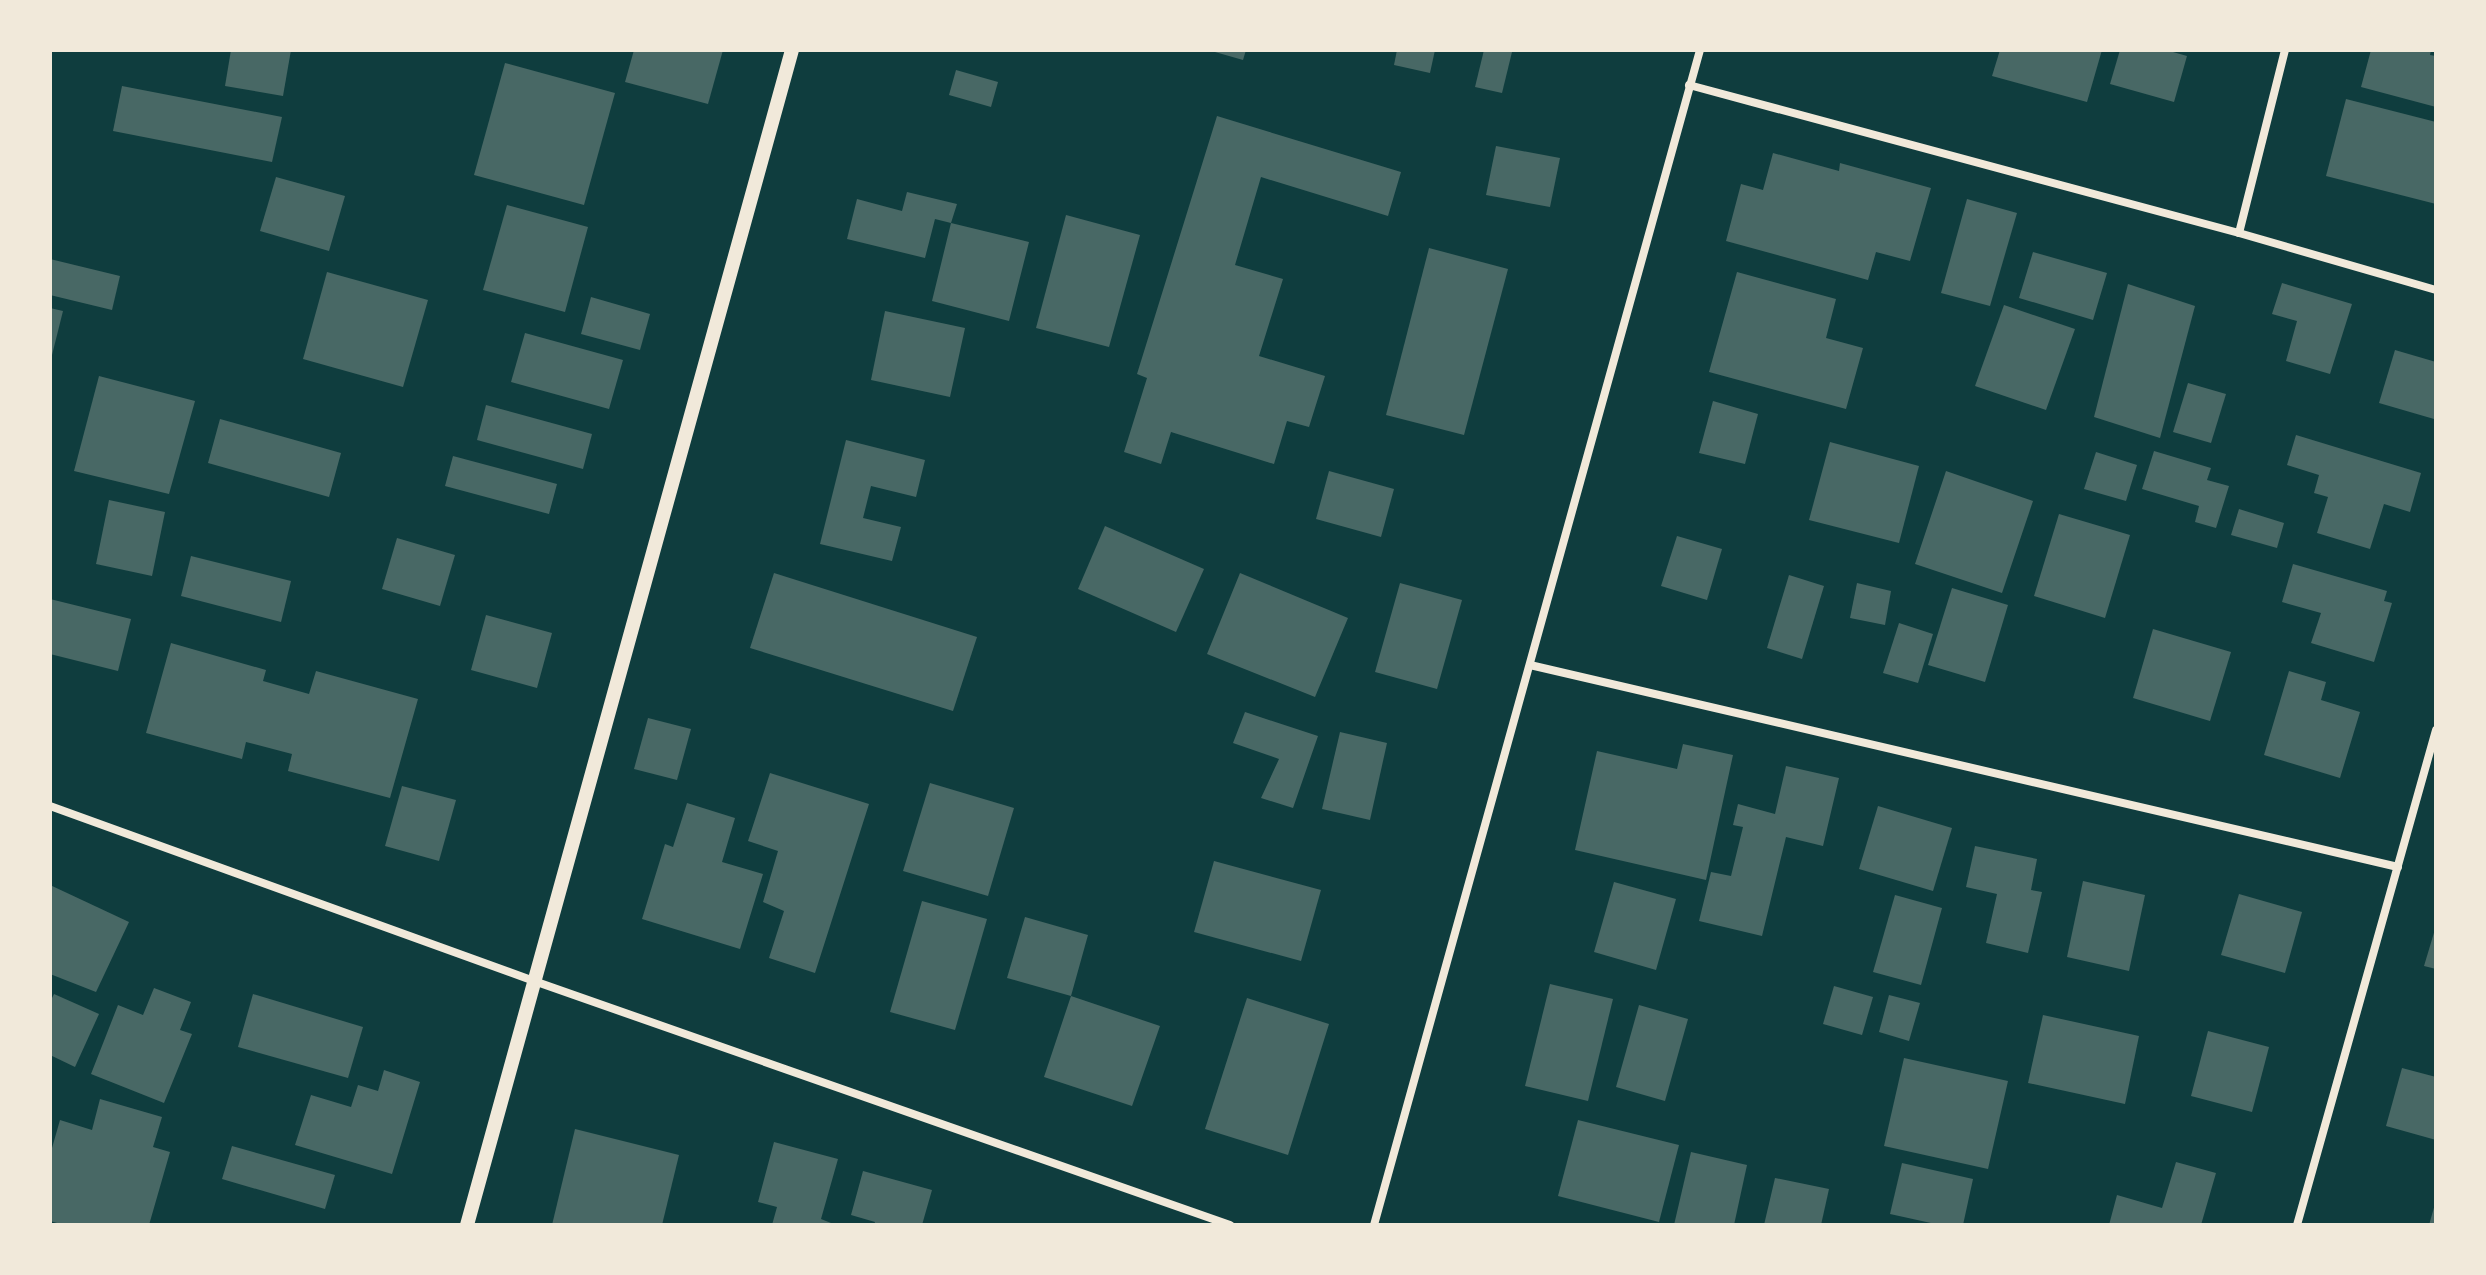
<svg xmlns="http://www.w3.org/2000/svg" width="2486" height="1275" font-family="'PT Sans Narrow',sans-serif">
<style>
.building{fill:#486865}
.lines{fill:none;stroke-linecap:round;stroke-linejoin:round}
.minor{stroke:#f1e9da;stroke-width:8}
.tertiary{stroke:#f1e9da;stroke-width:14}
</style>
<rect width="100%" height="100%" fill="#0f3d3e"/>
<g class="building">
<path d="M 231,50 L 291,50 L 283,96 L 225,86 Z"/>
<path d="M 634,50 L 723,50 L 708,104 L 625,82 Z"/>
<path d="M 1208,50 L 1246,50 L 1243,60 Z"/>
<path d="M 1397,50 L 1435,50 L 1430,73 L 1394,65 Z"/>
<path d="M 1484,50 L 1512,52 L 1502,93 L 1475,87 Z"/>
<path d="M 2000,50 L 2102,50 L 2087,102 L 1992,76 Z"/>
<path d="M 2120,50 L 2166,50 L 2187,56 L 2174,102 L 2110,84 Z"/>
<path d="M 2371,50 L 2431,50 L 2430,55 L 2436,56 L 2436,107 L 2361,87 Z"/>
<path d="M 505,63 L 615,93 L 584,205 L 474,175 Z"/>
<path d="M 956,70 L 998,82 L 991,107 L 949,95 Z"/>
<path d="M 122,86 L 282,117 L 272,162 L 113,131 Z"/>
<path d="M 2346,99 L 2436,122 L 2436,204 L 2326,176 Z"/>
<path d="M 1217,116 L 1401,172 L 1388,216 L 1261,177 L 1235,265 L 1283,279 L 1259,356 L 1325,376 L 1309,427 L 1287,421 L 1274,464 L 1171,432 L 1161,464 L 1124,452 L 1147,378 L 1137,374 Z"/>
<path d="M 1496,146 L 1560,158 L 1550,207 L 1486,195 Z"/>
<path d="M 1773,153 L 1839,171 L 1840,163 L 1931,188 L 1910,261 L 1876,252 L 1868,280 L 1726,241 L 1741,184 L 1763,190 Z"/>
<path d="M 276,177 L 345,196 L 329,251 L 260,231 Z"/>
<path d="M 907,192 L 957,204 L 951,223 L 1029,242 L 1009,321 L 932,301 L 951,223 L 935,219 L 925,258 L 847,239 L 857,199 L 902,211 Z"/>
<path d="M 1967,199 L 2017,213 L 1990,306 L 1941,293 Z"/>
<path d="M 507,205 L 588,227 L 565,312 L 483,290 Z"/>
<path d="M 1066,215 L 1140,235 L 1109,347 L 1036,328 Z"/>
<path d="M 1429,248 L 1508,269 L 1464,435 L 1386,415 Z"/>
<path d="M 2033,252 L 2107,273 L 2093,320 L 2019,298 Z"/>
<path d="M 50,259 L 120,276 L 112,310 L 50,295 Z"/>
<path d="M 327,272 L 428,300 L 403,387 L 303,359 Z"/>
<path d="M 1737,272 L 1836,299 L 1826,338 L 1863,348 L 1846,409 L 1709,372 Z"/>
<path d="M 2282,283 L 2352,304 L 2330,374 L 2286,361 L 2297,321 L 2272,314 Z"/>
<path d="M 2128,284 L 2195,306 L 2160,438 L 2094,417 Z"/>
<path d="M 591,297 L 650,314 L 640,350 L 581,334 Z"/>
<path d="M 2004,305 L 2075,329 L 2046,410 L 1975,386 Z"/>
<path d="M 50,308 L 63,311 L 51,359 L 50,358 Z"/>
<path d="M 885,311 L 965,328 L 950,397 L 871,380 Z"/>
<path d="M 525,333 L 623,360 L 609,409 L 511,382 Z"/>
<path d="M 2395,350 L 2436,362 L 2436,410 L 2434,419 L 2379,403 Z"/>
<path d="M 99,376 L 195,401 L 169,494 L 74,471 Z"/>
<path d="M 2188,383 L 2226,394 L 2211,443 L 2173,432 Z"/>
<path d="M 1713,401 L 1758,414 L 1745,464 L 1699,453 Z"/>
<path d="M 486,405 L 592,434 L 583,469 L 477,440 Z"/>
<path d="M 220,419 L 341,453 L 329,497 L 208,463 Z"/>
<path d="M 2296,435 L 2421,473 L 2410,512 L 2384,504 L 2370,549 L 2317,533 L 2328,497 L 2314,493 L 2319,475 L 2287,465 Z"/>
<path d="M 846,440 L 925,460 L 916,497 L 871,486 L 863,518 L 901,527 L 892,561 L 820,544 Z"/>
<path d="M 1830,442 L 1919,466 L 1899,543 L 1809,520 Z"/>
<path d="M 2154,451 L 2211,468 L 2207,480 L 2229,486 L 2216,528 L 2195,522 L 2199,506 L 2142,489 Z"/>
<path d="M 2096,452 L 2137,465 L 2126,501 L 2084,489 Z"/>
<path d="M 453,456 L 557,484 L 549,514 L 445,486 Z"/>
<path d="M 1329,471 L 1394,489 L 1381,537 L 1316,519 Z"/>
<path d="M 1946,471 L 2033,501 L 2002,593 L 1915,564 Z"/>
<path d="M 109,500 L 165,512 L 152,576 L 96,564 Z"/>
<path d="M 2239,509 L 2284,523 L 2277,548 L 2231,535 Z"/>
<path d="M 2059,514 L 2130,535 L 2105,618 L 2034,596 Z"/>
<path d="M 1105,526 L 1204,569 L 1176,632 L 1078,589 Z"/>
<path d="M 1677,536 L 1722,549 L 1707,600 L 1661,586 Z"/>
<path d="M 397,538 L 455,555 L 440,606 L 382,589 Z"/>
<path d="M 191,556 L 291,581 L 281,622 L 181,596 Z"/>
<path d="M 2293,564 L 2387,591 L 2384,601 L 2392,603 L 2374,662 L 2311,643 L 2321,613 L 2282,602 Z"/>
<path d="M 774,573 L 977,637 L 953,711 L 750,648 Z"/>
<path d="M 1240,573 L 1348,618 L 1315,697 L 1207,654 Z"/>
<path d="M 1789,575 L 1824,586 L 1802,659 L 1767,648 Z"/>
<path d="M 1400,583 L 1462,600 L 1437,689 L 1375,672 Z"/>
<path d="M 1857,583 L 1891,591 L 1885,625 L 1850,618 Z"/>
<path d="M 1952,588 L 2008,605 L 1985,682 L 1928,665 Z"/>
<path d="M 50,599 L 131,619 L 118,671 L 50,654 Z"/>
<path d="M 486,615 L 552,633 L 537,688 L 471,670 Z"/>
<path d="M 1899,623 L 1933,634 L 1918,683 L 1883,673 Z"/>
<path d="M 2153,629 L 2231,652 L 2210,721 L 2133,698 Z"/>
<path d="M 171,643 L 266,670 L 263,681 L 309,694 L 316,671 L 418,699 L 390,798 L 288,771 L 292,754 L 246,742 L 242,759 L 146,733 Z"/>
<path d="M 2289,671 L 2326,682 L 2321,700 L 2360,712 L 2340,778 L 2264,755 Z"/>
<path d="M 1245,712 L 1318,736 L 1293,808 L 1261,798 L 1279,759 L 1233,743 Z"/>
<path d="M 648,718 L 691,729 L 677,780 L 634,769 Z"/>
<path d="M 1340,732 L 1387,743 L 1370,820 L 1322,809 Z"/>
<path d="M 1683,744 L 1733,755 L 1706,880 L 1575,850 L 1597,751 L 1677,769 Z"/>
<path d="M 1786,766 L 1839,778 L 1823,846 L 1786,837 L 1762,936 L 1699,921 L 1711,872 L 1731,876 L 1743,827 L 1733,825 L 1738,804 L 1775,814 Z"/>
<path d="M 770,773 L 869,804 L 815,973 L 769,958 L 784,911 L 763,902 L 778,851 L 748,841 Z"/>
<path d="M 930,783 L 1014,808 L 988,896 L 903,871 Z"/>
<path d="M 402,786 L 456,800 L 439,861 L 385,846 Z"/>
<path d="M 687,803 L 735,818 L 722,862 L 763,874 L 740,949 L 642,919 L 665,844 L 673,847 Z"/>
<path d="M 1878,806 L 1952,828 L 1933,891 L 1859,869 Z"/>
<path d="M 1975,846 L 2037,859 L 2031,890 L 2042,892 L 2028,953 L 1986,943 L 1997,894 L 1966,887 Z"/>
<path d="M 1214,861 L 1321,890 L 1301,961 L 1194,932 Z"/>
<path d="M 2083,881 L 2145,895 L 2129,971 L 2067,957 Z"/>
<path d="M 1614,882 L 1676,899 L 1656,970 L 1594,952 Z"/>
<path d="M 50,885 L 129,922 L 96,992 L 50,974 Z"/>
<path d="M 2239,894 L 2302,912 L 2285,973 L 2221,955 Z"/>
<path d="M 1895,895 L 1942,908 L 1921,985 L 1873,972 Z"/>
<path d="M 922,901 L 987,919 L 955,1030 L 890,1012 Z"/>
<path d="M 1025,917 L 1088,935 L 1071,996 L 1160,1026 L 1132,1106 L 1044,1077 L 1071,996 L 1007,978 Z"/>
<path d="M 2436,926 L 2436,969 L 2424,966 Z"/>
<path d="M 1550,984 L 1613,999 L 1588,1101 L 1525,1086 Z"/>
<path d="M 1834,986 L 1873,997 L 1862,1035 L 1823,1024 Z"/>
<path d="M 154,988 L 191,1002 L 180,1030 L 192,1034 L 164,1103 L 91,1074 L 118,1005 L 143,1015 Z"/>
<path d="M 54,994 L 99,1014 L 75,1067 L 50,1055 L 50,1002 Z"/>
<path d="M 253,994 L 363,1027 L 348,1078 L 238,1047 Z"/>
<path d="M 1889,995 L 1920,1003 L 1909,1041 L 1879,1032 Z"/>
<path d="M 1247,998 L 1329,1024 L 1288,1155 L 1205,1129 Z"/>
<path d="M 1639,1005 L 1688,1019 L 1665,1101 L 1616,1087 Z"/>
<path d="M 2043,1015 L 2139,1036 L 2125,1104 L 2028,1083 Z"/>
<path d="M 2208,1031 L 2269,1047 L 2252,1112 L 2191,1096 Z"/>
<path d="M 1904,1058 L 2008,1081 L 1988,1169 L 1884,1146 Z"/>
<path d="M 2402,1068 L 2436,1077 L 2436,1140 L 2386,1126 Z"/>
<path d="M 384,1070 L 420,1082 L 392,1174 L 295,1145 L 311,1095 L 351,1107 L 358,1085 L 378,1091 Z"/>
<path d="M 100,1099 L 162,1117 L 153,1147 L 170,1152 L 149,1225 L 64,1225 L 50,1221 L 50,1155 L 60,1120 L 92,1130 Z"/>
<path d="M 1578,1120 L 1679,1145 L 1659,1222 L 1558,1196 Z"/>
<path d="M 575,1129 L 679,1155 L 662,1225 L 552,1225 Z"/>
<path d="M 774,1142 L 838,1159 L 821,1219 L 831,1223 L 830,1225 L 772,1225 L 777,1207 L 758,1202 Z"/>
<path d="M 232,1146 L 335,1175 L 325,1209 L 222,1179 Z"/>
<path d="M 1691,1152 L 1747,1165 L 1734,1225 L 1674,1225 Z"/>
<path d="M 2176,1162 L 2216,1173 L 2201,1225 L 2109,1225 L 2117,1195 L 2162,1208 Z"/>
<path d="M 1902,1163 L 1973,1179 L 1963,1225 L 1940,1225 L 1890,1214 Z"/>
<path d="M 863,1171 L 932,1190 L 922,1225 L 874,1225 L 875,1222 L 851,1215 Z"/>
<path d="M 1775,1178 L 1829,1189 L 1821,1225 L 1764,1225 Z"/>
<path d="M 2435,1204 L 2436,1225 L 2429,1225 Z"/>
</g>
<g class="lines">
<g class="minor">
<path d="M 1689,85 L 2239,233 L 2436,290"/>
<path d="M 2239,233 L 2285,50"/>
<path d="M 1530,665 L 2398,867"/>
<path d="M 50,806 L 534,981 L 1230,1225"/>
<path d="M 1374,1225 L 1700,50"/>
<path d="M 2297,1225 L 2436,730"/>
</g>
<path class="tertiary" d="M 467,1225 L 792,50"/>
</g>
<rect width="2486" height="1275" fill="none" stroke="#f1e9da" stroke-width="104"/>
</svg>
